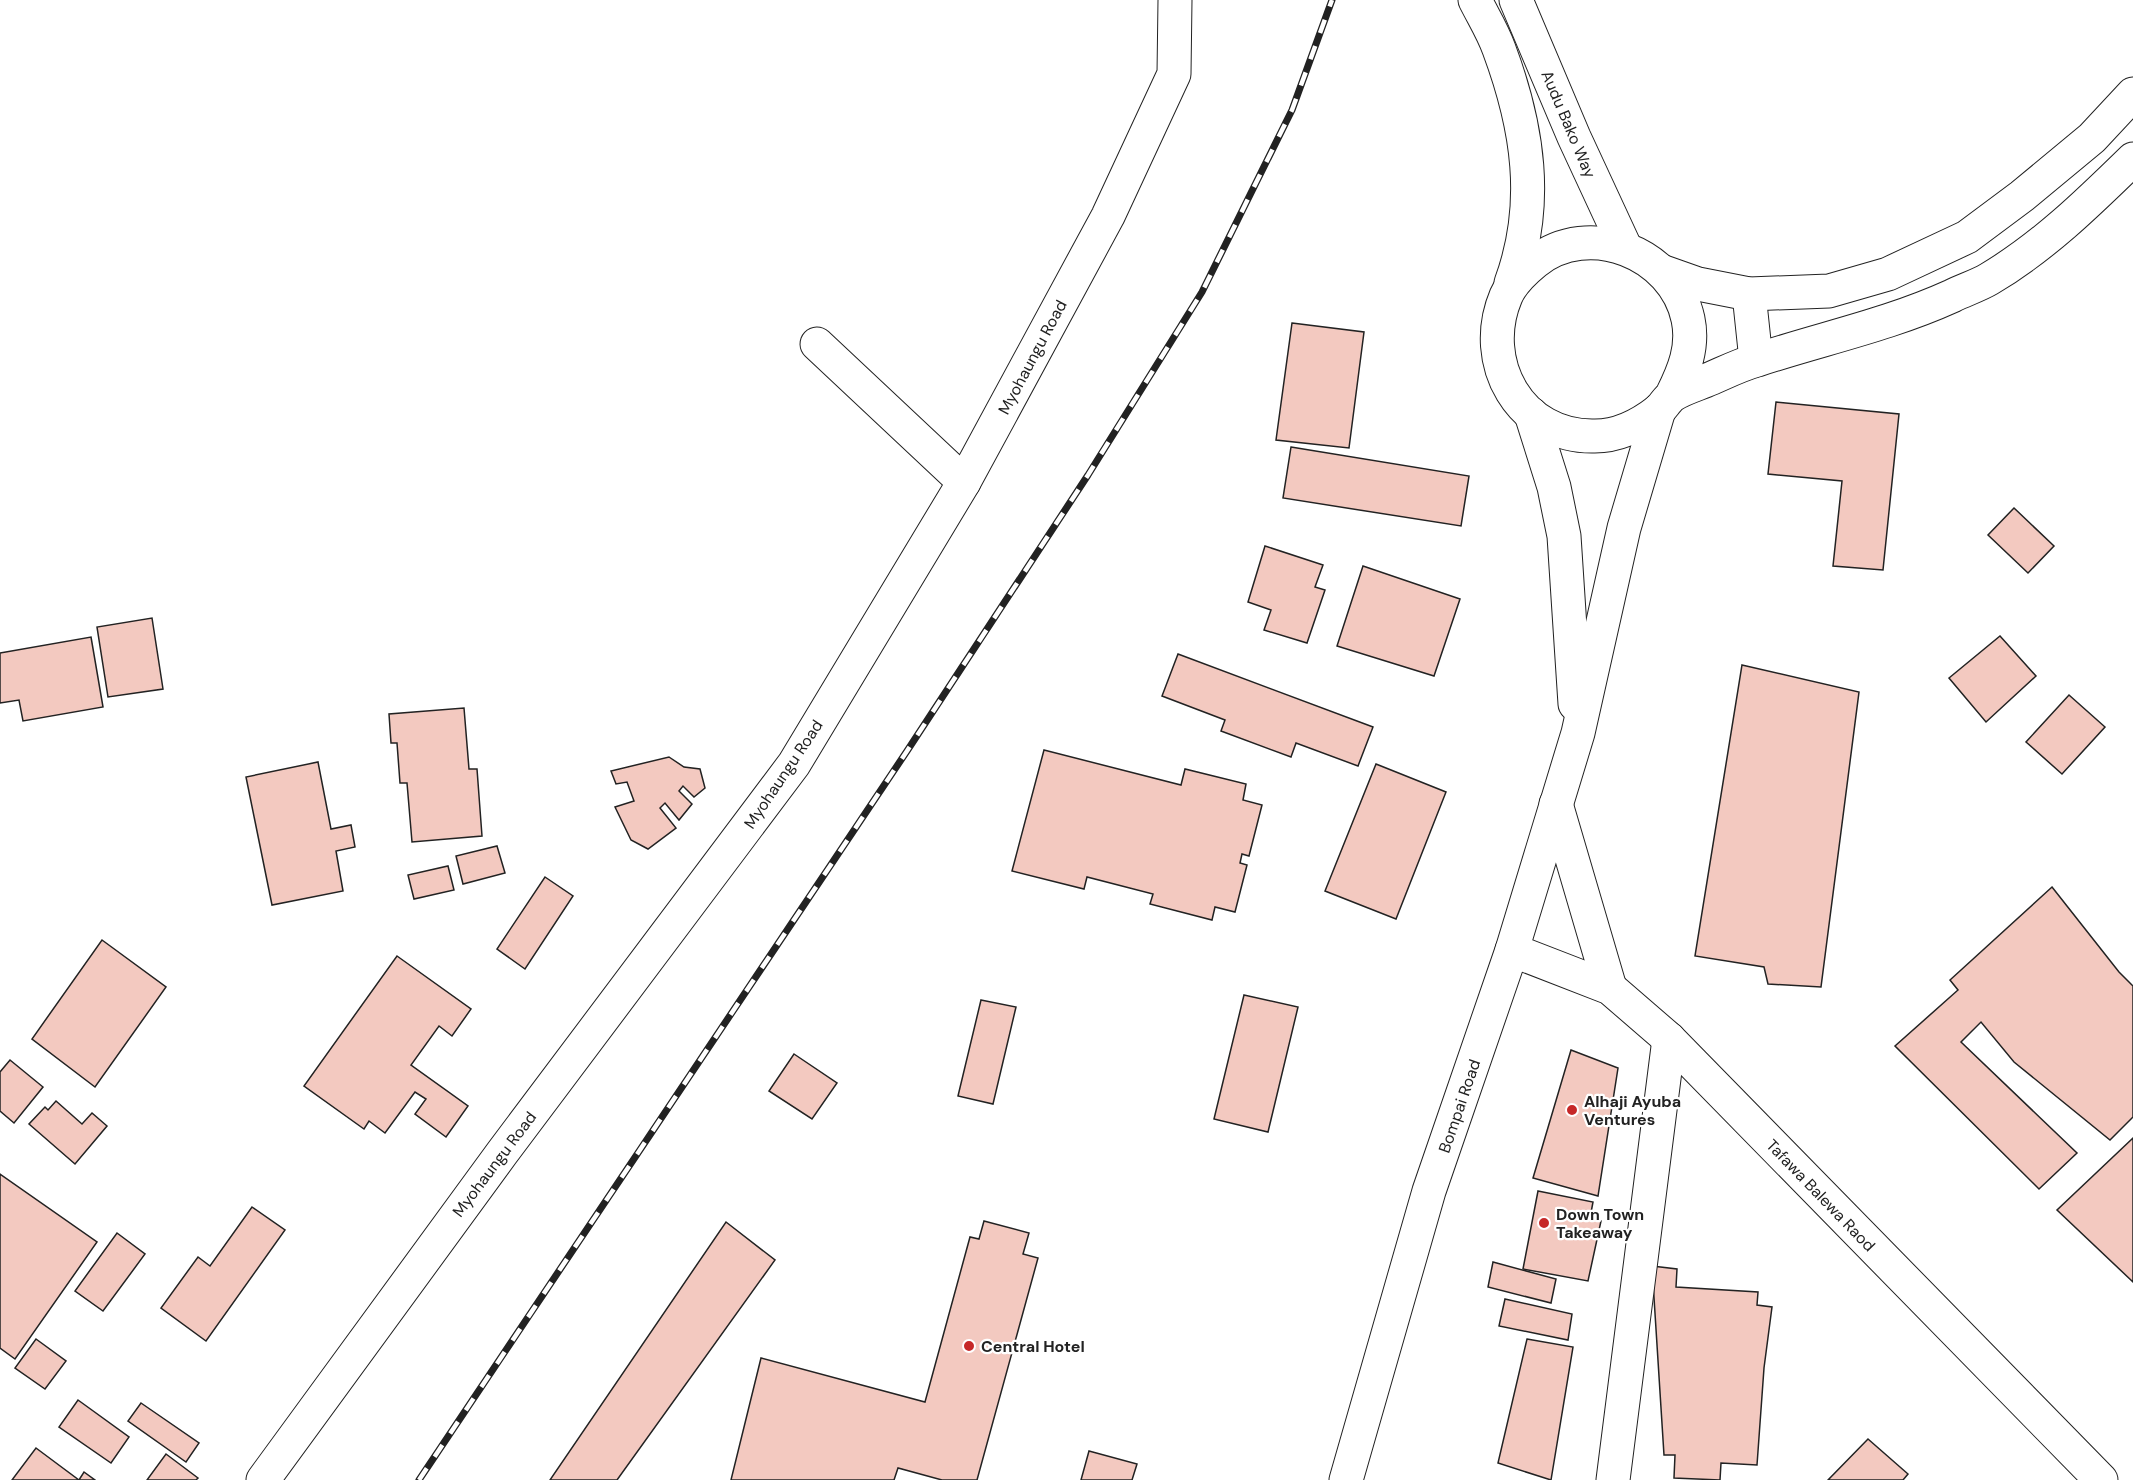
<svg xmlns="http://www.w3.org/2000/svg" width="2133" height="1480" font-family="'DM Sans',sans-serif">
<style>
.building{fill:#f3c9c0;stroke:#222;stroke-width:1.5}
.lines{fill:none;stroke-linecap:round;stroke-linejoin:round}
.minor-casing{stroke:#222;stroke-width:35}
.major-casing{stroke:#222;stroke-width:35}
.minor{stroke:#fff;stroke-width:33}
.major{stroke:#fff;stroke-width:33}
.rail-casing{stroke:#222;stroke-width:7}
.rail{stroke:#fff;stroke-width:4.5;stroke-dasharray:14;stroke-linecap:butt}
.poi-dot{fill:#c62828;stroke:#fff;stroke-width:2}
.labels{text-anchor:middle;stroke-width:4.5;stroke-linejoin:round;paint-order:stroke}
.street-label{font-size:16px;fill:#222;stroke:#fff}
.poi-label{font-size:16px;font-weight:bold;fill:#222;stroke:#fff;text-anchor:start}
</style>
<rect width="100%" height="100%" fill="#fff"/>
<g class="building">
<path d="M 1292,323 L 1364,332 L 1349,448 L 1276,440 Z"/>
<path d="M 1776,402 L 1899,414 L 1883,570 L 1833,566 L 1842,481 L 1768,474 Z"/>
<path d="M 1291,447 L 1469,476 L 1461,526 L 1283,498 Z"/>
<path d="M 2014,508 L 2054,546 L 2028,573 L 1988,535 Z"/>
<path d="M 1265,546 L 1323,565 L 1315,587 L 1325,590 L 1307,643 L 1264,630 L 1271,610 L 1248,602 Z"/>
<path d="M 1363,566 L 1460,599 L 1434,676 L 1337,646 Z"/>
<path d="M 152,618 L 163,689 L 108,697 L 97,627 Z"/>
<path d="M 2000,636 L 2036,676 L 1986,722 L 1949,678 Z"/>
<path d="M 91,637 L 103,707 L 23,721 L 19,700 L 0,703 L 0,653 Z"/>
<path d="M 1178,654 L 1373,727 L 1358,766 L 1296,743 L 1291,757 L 1221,731 L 1225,720 L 1162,696 Z"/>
<path d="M 1742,665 L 1859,692 L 1821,987 L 1768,984 L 1764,967 L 1695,956 Z"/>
<path d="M 2069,695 L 2105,727 L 2062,774 L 2026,742 Z"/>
<path d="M 464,708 L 469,769 L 477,769 L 482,836 L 412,842 L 407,783 L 400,783 L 397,743 L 391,743 L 389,714 Z"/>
<path d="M 1044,750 L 1181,785 L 1185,769 L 1246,784 L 1243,800 L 1262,805 L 1249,856 L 1242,854 L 1240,863 L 1247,865 L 1235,912 L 1215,907 L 1212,920 L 1150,904 L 1153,894 L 1087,877 L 1084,889 L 1012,871 Z"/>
<path d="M 669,757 L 684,767 L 700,769 L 705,788 L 694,797 L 683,786 L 679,791 L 692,804 L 679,820 L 665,803 L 660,808 L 676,828 L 648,849 L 631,840 L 615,807 L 634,801 L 627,782 L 616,784 L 611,771 Z"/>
<path d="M 318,762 L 331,829 L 351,825 L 355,847 L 336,851 L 343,891 L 272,905 L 246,777 Z"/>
<path d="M 1376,764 L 1446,792 L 1396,919 L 1325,891 Z"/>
<path d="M 497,846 L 505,873 L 463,884 L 456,856 Z"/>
<path d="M 448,866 L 454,890 L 414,899 L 408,875 Z"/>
<path d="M 545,877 L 573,896 L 525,969 L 497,949 Z"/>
<path d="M 2052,887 L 2119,972 L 2133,986 L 2133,1117 L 2110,1140 L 2014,1062 L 1981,1022 L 1961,1042 L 2077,1153 L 2039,1189 L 1895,1046 L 1958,990 L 1950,980 Z"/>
<path d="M 102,940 L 166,987 L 95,1087 L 32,1039 Z"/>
<path d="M 397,956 L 471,1009 L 452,1036 L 439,1026 L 411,1065 L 468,1106 L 446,1137 L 415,1114 L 426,1099 L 415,1092 L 385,1133 L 369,1121 L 364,1129 L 304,1086 Z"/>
<path d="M 1244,995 L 1298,1007 L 1268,1132 L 1214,1119 Z"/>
<path d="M 981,1000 L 1016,1007 L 993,1104 L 958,1096 Z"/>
<path d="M 1571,1050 L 1618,1068 L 1598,1196 L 1533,1178 Z"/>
<path d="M 794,1054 L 837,1083 L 812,1119 L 769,1091 Z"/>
<path d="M 10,1060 L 43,1087 L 14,1123 L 0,1111 L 0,1072 Z"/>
<path d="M 56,1101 L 82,1124 L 92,1113 L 107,1126 L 75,1164 L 29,1124 L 45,1107 L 48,1110 Z"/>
<path d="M 2133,1138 L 2133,1282 L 2057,1210 Z"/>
<path d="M 0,1174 L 97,1242 L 15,1359 L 0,1348 Z"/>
<path d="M 1538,1191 L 1593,1202 L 1590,1218 L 1601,1221 L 1588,1281 L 1523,1269 Z"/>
<path d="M 252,1207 L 285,1230 L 206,1341 L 161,1308 L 198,1257 L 210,1266 Z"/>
<path d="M 984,1221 L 1029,1233 L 1023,1254 L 1038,1258 L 977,1480 L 942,1480 L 898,1468 L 894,1480 L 731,1480 L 761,1358 L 925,1402 L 970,1237 L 979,1239 Z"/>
<path d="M 726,1222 L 775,1260 L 617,1480 L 550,1480 Z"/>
<path d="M 117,1233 L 145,1254 L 103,1311 L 75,1291 Z"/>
<path d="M 1493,1262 L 1556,1279 L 1551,1303 L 1488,1287 Z"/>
<path d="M 1652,1266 L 1677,1269 L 1676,1287 L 1758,1292 L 1757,1305 L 1772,1307 L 1764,1368 L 1757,1465 L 1721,1463 L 1720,1480 L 1674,1478 L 1675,1455 L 1664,1455 Z"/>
<path d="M 1505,1299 L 1572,1314 L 1568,1340 L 1499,1326 Z"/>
<path d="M 36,1339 L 66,1361 L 45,1389 L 15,1368 Z"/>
<path d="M 1527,1339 L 1573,1347 L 1551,1480 L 1498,1463 Z"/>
<path d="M 78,1400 L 129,1437 L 111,1463 L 59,1427 Z"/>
<path d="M 141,1403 L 199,1443 L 186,1462 L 128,1421 Z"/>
<path d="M 1868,1439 L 1908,1474 L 1903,1480 L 1828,1480 Z"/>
<path d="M 36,1448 L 79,1480 L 84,1472 L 95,1480 L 12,1480 Z"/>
<path d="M 1089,1451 L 1137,1464 L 1132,1480 L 1081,1480 Z"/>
<path d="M 166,1454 L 198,1478 L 196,1480 L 147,1480 Z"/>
</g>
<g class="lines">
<g class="minor-casing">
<g id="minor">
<path d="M 817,344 L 964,482"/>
<path d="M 1512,950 L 1610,988 L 1669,1039 L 2101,1480"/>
<path d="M 263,1480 L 502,1153 L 794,764 L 964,482 L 1108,216 L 1174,74 L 1175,0"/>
<path d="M 1613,1480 L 1669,1039"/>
</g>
</g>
<g class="major-casing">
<g id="major">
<path d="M 1475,0 C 1483,16 1493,32 1499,49 C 1528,127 1540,204 1511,283"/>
<path d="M 1516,0 L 1574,137 L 1625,247"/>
<path d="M 1664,272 L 1698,284 L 1749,294 L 1829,291 L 1888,274 L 1967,237 L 2022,196 L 2092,138 L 2133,94"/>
<path d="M 1749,294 L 1756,360"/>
<path d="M 1672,395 C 1684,371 1694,347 1688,319 C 1674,253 1589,219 1535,262 C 1524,271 1512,282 1506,296 C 1478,362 1520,438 1595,436 C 1618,436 1640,425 1658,411 C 1663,407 1667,399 1673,395 C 1682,389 1695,385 1705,381 C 1722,374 1739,365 1757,360 C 1824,338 1888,325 1952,296 C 1964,290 1977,286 1989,279 C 2043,247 2088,203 2133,159"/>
<path d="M 1531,414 L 1554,487 L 1564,536 L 1575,704"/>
<path d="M 1556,804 L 1610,988"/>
<path d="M 1346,1480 L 1429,1191 L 1512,950 L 1578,733 L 1624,528 L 1659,410"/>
</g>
</g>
<use href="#minor" class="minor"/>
<use href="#major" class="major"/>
<g class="rail-casing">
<path id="rail" d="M 419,1480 L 907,751 L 1088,475 L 1202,292 L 1292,110 L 1332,0"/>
</g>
<use href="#rail" class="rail"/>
</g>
<g class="poi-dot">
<circle cx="1572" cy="1110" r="6"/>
<circle cx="1544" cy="1223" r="6"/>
<circle cx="969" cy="1346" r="6"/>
</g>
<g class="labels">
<g class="street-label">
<text transform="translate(1569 124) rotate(67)" y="6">Audu Bako Way</text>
<text transform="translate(1032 357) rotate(-62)" y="6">Myohaungu Road</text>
<text transform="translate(783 774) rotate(-56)" y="6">Myohaungu Road</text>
<text transform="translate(1459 1106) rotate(-71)" y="6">Bompai Road</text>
<text transform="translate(494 1164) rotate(-53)" y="6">Myohaungu Road</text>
<text transform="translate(1821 1195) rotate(46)" y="6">Tafawa Balewa Raod</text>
</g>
<g class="poi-label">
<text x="1584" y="1107">Alhaji Ayuba<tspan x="1584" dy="18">Ventures</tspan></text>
<text x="1556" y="1220">Down Town<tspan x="1556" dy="18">Takeaway</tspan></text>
<text x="981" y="1352">Central Hotel</text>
</g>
</g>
</svg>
